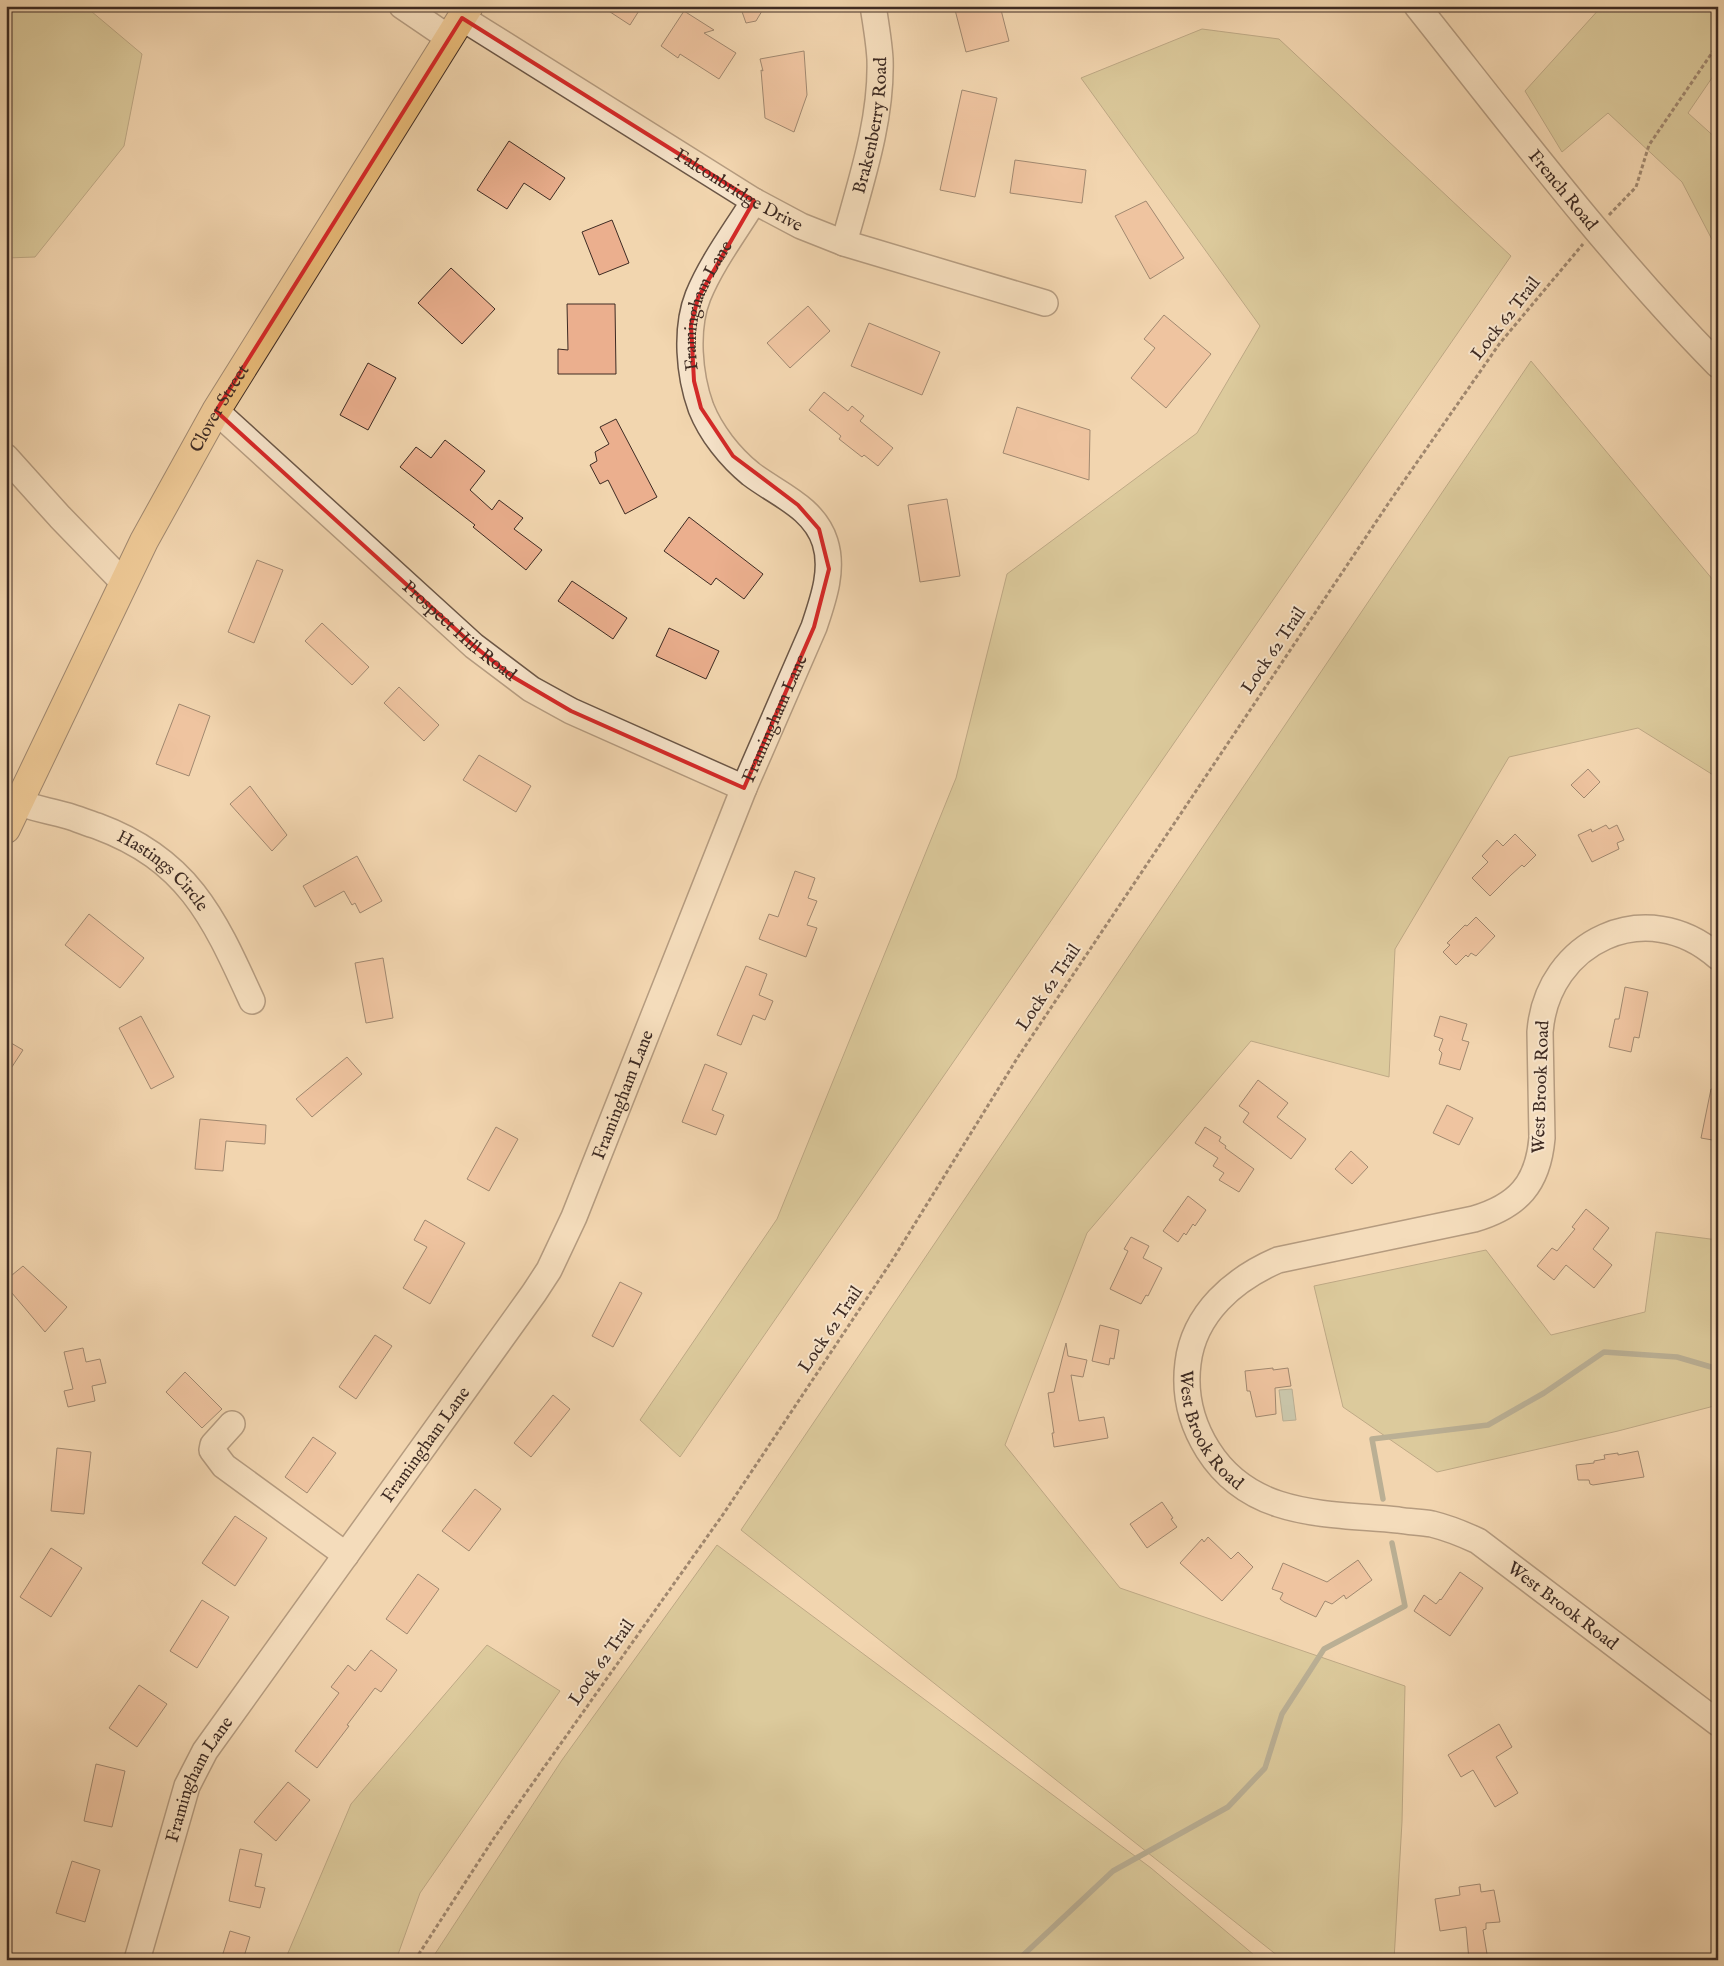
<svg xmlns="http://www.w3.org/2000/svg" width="1724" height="1966" font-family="'IM FELL English',serif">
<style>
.green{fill:#c2bc86;stroke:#807454}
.water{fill:#9bb9aa;stroke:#768074}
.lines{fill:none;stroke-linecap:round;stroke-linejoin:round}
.stream{stroke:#768074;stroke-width:5.5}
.building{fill:#ebaf8e;stroke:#3e2b23}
.minor-casing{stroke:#6b5646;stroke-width:28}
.major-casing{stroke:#3e2b23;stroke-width:30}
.path{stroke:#3e2b23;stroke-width:3;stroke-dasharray:4 2.5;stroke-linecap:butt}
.minor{stroke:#f7e4cb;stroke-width:25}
.major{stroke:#e9bb78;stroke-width:28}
.marked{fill:none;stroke:#d62828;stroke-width:4;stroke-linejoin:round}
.labels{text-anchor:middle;stroke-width:4;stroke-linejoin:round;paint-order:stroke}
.street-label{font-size:18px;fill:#3e2b23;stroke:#f7e4cb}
</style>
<rect width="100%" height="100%" fill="#f2d6af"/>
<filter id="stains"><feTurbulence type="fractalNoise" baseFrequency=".004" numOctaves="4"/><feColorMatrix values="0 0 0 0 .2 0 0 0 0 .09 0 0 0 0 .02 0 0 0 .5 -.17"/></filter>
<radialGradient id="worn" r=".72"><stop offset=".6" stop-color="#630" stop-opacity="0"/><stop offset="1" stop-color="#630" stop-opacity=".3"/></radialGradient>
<g class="green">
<path d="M 6,6 L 85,6 L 142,54 L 124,146 L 35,257 L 6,258 Z"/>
<path d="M 1602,6 L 1718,6 L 1718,69 L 1688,113 L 1718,140 L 1718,251 L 1682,182 L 1608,113 L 1562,152 L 1525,91 Z"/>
<path d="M 1202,29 L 1279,39 L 1511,256 L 680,1457 L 640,1420 L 777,1219 L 956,778 L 1007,574 L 1197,433 L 1260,326 L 1081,78 Z"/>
<path d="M 1531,361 L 1718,586 L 1718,778 L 1638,728 L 1509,757 L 1395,949 L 1389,1077 L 1251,1041 L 1087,1233 L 1005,1445 L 1120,1588 L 1405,1686 L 1402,1822 L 1394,1960 L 1283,1960 L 741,1530 Z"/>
<path d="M 1656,1232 L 1718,1240 L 1718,1405 L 1618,1431 L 1437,1472 L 1343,1407 L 1314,1286 L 1486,1250 L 1551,1335 L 1645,1312 Z"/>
<path d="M 717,1545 L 1151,1868 L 1260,1960 L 431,1960 L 562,1760 Z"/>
<path d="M 487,1645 L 560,1691 L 420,1893 L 396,1960 L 285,1960 L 351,1804 Z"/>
</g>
<path class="water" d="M 1292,1389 L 1296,1420 L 1283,1421 L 1279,1390 Z"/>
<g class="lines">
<g class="stream">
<path d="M 1383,1499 L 1372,1439 L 1488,1425 L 1544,1393 L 1604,1352 L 1677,1357 L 1718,1369"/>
<path d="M 1018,1960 L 1113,1871 L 1228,1807 L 1265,1768 L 1282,1714 L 1324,1649 L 1405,1606 L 1392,1543"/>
</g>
</g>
<g class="building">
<path d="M 601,6 L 642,6 L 630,25 Z"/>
<path d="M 740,6 L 765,6 L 756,21 L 746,23 Z"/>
<path d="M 954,6 L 1000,6 L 1009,41 L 966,52 Z"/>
<path d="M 684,11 L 714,30 L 704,33 L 736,53 L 719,79 L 680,54 L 678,58 L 661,46 Z"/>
<path d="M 804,51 L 807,95 L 794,132 L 765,118 L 761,70 L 763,71 L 760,59 Z"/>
<path d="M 962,90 L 997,98 L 975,197 L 940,190 Z"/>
<path d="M 509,141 L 565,178 L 550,200 L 524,183 L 507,209 L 477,190 Z"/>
<path d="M 1015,160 L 1086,170 L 1082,203 L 1010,193 Z"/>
<path d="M 1146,201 L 1184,258 L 1150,279 L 1115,216 Z"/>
<path d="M 612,220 L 629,263 L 599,275 L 582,232 Z"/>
<path d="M 451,268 L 495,309 L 462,344 L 418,303 Z"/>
<path d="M 567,304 L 615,304 L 616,374 L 558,374 L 558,349 L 568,350 Z"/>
<path d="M 808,306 L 830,331 L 790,368 L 767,343 Z"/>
<path d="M 1164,315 L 1211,354 L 1166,408 L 1131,378 L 1155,348 L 1144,339 Z"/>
<path d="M 869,323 L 940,352 L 922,395 L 851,366 Z"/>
<path d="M 368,363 L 396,378 L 368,430 L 340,415 Z"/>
<path d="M 824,392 L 848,411 L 852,406 L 864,416 L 860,421 L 893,448 L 878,466 L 864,455 L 862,457 L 839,439 L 841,436 L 809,410 Z"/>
<path d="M 1017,407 L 1090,430 L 1089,480 L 1003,453 Z"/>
<path d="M 616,419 L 657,497 L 625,514 L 608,480 L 600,484 L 590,465 L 597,461 L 595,452 L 609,444 L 600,427 Z"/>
<path d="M 445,440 L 485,471 L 470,490 L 492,510 L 499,500 L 523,518 L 514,529 L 542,550 L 526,570 L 473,527 L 475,525 L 400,467 L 416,447 L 431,458 Z"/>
<path d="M 947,499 L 960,576 L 920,582 L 908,505 Z"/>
<path d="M 689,517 L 763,574 L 744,599 L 716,578 L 711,585 L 664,551 Z"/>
<path d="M 257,560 L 283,570 L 254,643 L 228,632 Z"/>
<path d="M 572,581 L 627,618 L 613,639 L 558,601 Z"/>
<path d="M 322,623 L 369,667 L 352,685 L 305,641 Z"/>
<path d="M 669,628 L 719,651 L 706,679 L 656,656 Z"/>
<path d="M 399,687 L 439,725 L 424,741 L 384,703 Z"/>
<path d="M 179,704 L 210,716 L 189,776 L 156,764 Z"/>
<path d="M 479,755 L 531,786 L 516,812 L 463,780 Z"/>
<path d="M 1588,769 L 1600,782 L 1584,798 L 1571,785 Z"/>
<path d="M 250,786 L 287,835 L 272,851 L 230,804 Z"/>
<path d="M 1606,825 L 1609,829 L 1617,825 L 1624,840 L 1617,843 L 1619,849 L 1592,862 L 1578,835 L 1591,829 L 1592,832 Z"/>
<path d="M 1515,834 L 1536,855 L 1524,867 L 1522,865 L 1511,875 L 1490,896 L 1472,878 L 1488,862 L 1482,856 L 1497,840 L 1503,846 Z"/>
<path d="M 357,856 L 382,901 L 360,913 L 355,903 L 352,905 L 344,891 L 315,907 L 303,886 Z"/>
<path d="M 795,871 L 815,878 L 808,898 L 817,901 L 807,925 L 817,928 L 806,957 L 759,939 L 769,914 L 778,917 Z"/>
<path d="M 89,914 L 144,958 L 120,988 L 65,945 Z"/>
<path d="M 1476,917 L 1495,936 L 1476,956 L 1471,953 L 1468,957 L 1466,955 L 1456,965 L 1443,952 L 1450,945 L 1447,943 L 1465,925 L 1467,926 Z"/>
<path d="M 383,958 L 393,1018 L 366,1023 L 355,963 Z"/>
<path d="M 746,966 L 767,974 L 759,995 L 773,1001 L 765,1020 L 753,1015 L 741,1045 L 717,1035 Z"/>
<path d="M 1625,987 L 1648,992 L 1639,1038 L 1634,1037 L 1631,1052 L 1609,1047 L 1615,1019 L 1619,1019 Z"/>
<path d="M 141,1016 L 174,1077 L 151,1089 L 119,1028 Z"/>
<path d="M 1440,1016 L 1467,1024 L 1462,1040 L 1469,1042 L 1460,1070 L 1439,1064 L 1442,1053 L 1439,1050 L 1443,1039 L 1434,1036 Z"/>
<path d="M 6,1040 L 23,1050 L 6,1076 Z"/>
<path d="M 347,1057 L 362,1074 L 312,1117 L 296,1099 Z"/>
<path d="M 705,1064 L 727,1073 L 712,1110 L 724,1115 L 716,1135 L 682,1122 Z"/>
<path d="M 1258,1080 L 1288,1103 L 1277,1117 L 1306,1139 L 1291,1159 L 1243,1122 L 1249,1113 L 1239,1106 Z"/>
<path d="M 1711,1089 L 1718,1090 L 1718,1141 L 1701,1138 Z"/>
<path d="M 1447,1105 L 1473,1118 L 1459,1145 L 1433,1133 Z"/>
<path d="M 200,1119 L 266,1125 L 265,1144 L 226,1141 L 223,1171 L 195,1169 Z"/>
<path d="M 496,1127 L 518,1139 L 489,1191 L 467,1179 Z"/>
<path d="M 1205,1127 L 1221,1137 L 1219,1141 L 1226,1146 L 1225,1148 L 1254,1169 L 1239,1192 L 1219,1180 L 1224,1173 L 1213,1166 L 1218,1158 L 1195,1143 Z"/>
<path d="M 1351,1151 L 1368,1167 L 1352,1184 L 1335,1169 Z"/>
<path d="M 1188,1196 L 1206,1210 L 1195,1226 L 1193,1224 L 1186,1235 L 1184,1233 L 1178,1242 L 1163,1231 Z"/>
<path d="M 1586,1209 L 1609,1228 L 1593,1249 L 1612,1265 L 1594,1288 L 1566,1265 L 1554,1280 L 1537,1266 L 1552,1248 L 1557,1251 L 1575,1229 L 1572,1227 Z"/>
<path d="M 425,1220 L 465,1243 L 430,1304 L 403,1288 L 427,1247 L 414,1240 Z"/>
<path d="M 1131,1237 L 1149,1246 L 1143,1258 L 1162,1268 L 1148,1296 L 1146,1295 L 1141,1304 L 1110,1289 L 1128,1251 L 1124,1249 Z"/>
<path d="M 23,1266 L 67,1307 L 45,1332 L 6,1286 L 6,1280 Z"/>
<path d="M 620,1282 L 642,1293 L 613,1347 L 592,1336 Z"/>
<path d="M 1100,1325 L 1119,1330 L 1114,1359 L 1110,1358 L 1109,1365 L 1092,1361 Z"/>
<path d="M 375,1335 L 392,1346 L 356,1399 L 339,1387 Z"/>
<path d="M 1066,1343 L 1068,1356 L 1087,1360 L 1083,1377 L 1071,1375 L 1079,1421 L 1104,1417 L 1108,1438 L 1054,1447 L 1052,1433 L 1054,1433 L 1048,1393 L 1054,1392 Z"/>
<path d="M 83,1348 L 86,1362 L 100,1359 L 106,1383 L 92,1386 L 95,1401 L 68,1407 L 64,1391 L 73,1389 L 64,1352 Z"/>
<path d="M 1273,1368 L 1273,1370 L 1288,1368 L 1291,1386 L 1275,1388 L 1276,1414 L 1256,1417 L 1250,1391 L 1247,1391 L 1245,1371 Z"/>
<path d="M 185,1372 L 222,1409 L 202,1428 L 166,1392 Z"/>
<path d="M 553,1395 L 570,1409 L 531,1457 L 514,1443 Z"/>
<path d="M 313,1437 L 336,1453 L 307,1493 L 285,1477 Z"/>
<path d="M 57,1448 L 91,1452 L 84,1514 L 51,1511 Z"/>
<path d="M 1638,1451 L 1644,1477 L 1593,1485 L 1590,1484 L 1589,1480 L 1578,1480 L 1576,1465 L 1594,1463 L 1594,1461 L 1605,1459 L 1604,1455 L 1618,1453 L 1618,1455 Z"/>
<path d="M 475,1489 L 501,1509 L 469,1551 L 442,1531 Z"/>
<path d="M 1162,1502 L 1173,1518 L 1171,1519 L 1177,1527 L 1147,1548 L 1130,1524 Z"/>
<path d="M 235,1516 L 267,1538 L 235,1586 L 202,1563 Z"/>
<path d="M 1208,1537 L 1231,1559 L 1238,1552 L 1253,1567 L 1222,1601 L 1180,1563 L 1202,1539 L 1204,1542 Z"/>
<path d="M 51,1548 L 82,1568 L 51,1617 L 20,1597 Z"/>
<path d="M 1358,1560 L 1372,1580 L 1346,1599 L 1344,1595 L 1332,1604 L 1325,1601 L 1316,1617 L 1284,1602 L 1280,1599 L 1283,1593 L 1272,1589 L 1283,1563 L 1327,1582 Z"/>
<path d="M 1460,1572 L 1483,1588 L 1450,1636 L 1414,1611 L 1424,1595 L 1436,1604 L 1440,1599 L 1441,1600 Z"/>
<path d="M 418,1574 L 439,1589 L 407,1634 L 386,1619 Z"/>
<path d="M 202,1600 L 229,1617 L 197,1668 L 170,1651 Z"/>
<path d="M 371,1650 L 397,1670 L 381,1692 L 375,1688 L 347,1725 L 349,1726 L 317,1768 L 295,1751 L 339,1693 L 331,1687 L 348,1665 L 355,1671 Z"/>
<path d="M 139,1685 L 167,1704 L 137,1747 L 109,1728 Z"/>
<path d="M 1499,1724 L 1512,1747 L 1496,1757 L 1518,1793 L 1495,1807 L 1473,1770 L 1461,1777 L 1448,1755 Z"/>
<path d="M 96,1764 L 125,1771 L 112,1827 L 84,1821 Z"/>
<path d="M 288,1782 L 310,1800 L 276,1841 L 254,1822 Z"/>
<path d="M 240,1849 L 262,1854 L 255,1886 L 265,1888 L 260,1908 L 229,1901 Z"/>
<path d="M 72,1861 L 100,1870 L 85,1922 L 56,1913 Z"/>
<path d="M 1480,1884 L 1481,1892 L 1494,1890 L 1500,1922 L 1486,1923 L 1486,1929 L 1483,1930 L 1488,1960 L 1469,1960 L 1466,1927 L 1440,1931 L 1435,1899 L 1460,1895 L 1459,1887 Z"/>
<path d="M 230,1931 L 250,1937 L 243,1960 L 221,1960 Z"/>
</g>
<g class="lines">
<g class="minor-casing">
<g id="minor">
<path d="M 402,6 L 449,38"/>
<path id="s1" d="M 1417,6 C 1514,128 1608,253 1718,365"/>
<path id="s2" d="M 462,18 L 754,201 L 801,226 L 844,243 L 1045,303"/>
<path id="s3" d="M 844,243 C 860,184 882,121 880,59 C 879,42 876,24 873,6"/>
<path id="s4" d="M 216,411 L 474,646 L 531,689 L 571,711 L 744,788"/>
<path d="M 6,457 L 60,517 L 124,583"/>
<path id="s5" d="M 6,798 C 26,807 47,810 68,816 C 78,819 87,823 97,826 C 189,860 214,918 252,1001"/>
<path id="s6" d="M 1718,957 C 1647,894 1547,941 1540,1032 L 1542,1138 C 1538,1184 1518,1206 1474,1219 L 1278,1260 C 1234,1279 1194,1313 1188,1363 C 1184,1394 1191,1423 1208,1450 C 1251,1518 1326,1513 1398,1520 C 1409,1522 1421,1522 1432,1524 C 1448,1528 1463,1534 1478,1541 L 1718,1723"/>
<path d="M 232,1424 L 213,1445 L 212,1450 L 224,1466 L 346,1555"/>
<path id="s7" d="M 137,1960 L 187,1786 L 205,1751 L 534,1293 L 549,1270 L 574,1217 L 744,788 L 814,627 C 823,600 834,570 825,542 C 814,507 777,494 751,474 C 730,457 711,433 701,408 C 689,375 685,329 698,296 C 712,262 735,232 754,201"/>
</g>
</g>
<g class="major-casing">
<g id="major">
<path id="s8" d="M 6,829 L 144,541 L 216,411 L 469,6"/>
</g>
</g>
<g class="path">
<path d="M 1609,215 L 1636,187 L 1649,145 L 1718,44"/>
<path d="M 415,1960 L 494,1838 L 724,1513 L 893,1259 L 1018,1057 L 1390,501 L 1500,343 L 1583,244"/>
</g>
<use href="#minor" class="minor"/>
<use href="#major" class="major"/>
</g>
<path d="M0 0H1724V1966H0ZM 462,18 L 754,201 L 698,298 L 691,325 L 694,381 L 701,408 L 733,456 L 798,505 L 819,529 L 829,569 L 814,627 L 744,788 L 571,711 L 513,677 L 474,646 L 216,411 Z" fill="#f2d6af" fill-opacity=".55" fill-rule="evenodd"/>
<path class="marked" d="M 462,18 L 754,201 L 698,298 L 691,325 L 694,381 L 701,408 L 733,456 L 798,505 L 819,529 L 829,569 L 814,627 L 744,788 L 571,711 L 513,677 L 474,646 L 216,411 Z"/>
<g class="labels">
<g class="street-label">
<text dy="6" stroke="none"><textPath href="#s3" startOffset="121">Brakenberry Road</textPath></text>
<text dy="6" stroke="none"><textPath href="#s2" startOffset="326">Falconbridge Drive</textPath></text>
<text dy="6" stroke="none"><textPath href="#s1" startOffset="235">French Road</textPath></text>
<text dy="6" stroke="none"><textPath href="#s7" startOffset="1888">Framingham Lane</textPath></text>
<text transform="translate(1505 318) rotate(-52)" y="6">Lock 62 Trail</text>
<text dy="6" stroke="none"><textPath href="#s8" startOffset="472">Clover Street</textPath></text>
<text dy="6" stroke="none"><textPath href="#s4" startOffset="328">Prospect Hill Road</textPath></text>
<text transform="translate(1273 650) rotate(-56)" y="6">Lock 62 Trail</text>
<text dy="6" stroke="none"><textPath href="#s7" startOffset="1408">Framingham Lane</textPath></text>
<text dy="6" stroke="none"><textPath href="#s5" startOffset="176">Hastings Circle</textPath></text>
<text transform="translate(1048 987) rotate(-56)" y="6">Lock 62 Trail</text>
<text transform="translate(1540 1087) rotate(-88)" y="6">West Brook Road</text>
<text dy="6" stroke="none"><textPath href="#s7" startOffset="1002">Framingham Lane</textPath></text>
<text transform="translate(830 1329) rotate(-56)" y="6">Lock 62 Trail</text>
<text dy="6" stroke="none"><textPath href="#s6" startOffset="880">West Brook Road</textPath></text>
<text dy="6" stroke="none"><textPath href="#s7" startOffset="598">Framingham Lane</textPath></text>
<text dy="6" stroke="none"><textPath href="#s6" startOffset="1299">West Brook Road</textPath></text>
<text transform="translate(601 1662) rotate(-55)" y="6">Lock 62 Trail</text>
<text dy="6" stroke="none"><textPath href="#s7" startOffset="192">Framingham Lane</textPath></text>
</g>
</g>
<rect width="1724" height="1966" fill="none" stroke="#f2d6af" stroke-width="25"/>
<rect x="8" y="8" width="1709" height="1951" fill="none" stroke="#3e2b23" stroke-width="2.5"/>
<rect x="12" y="12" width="1699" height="1941" fill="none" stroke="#3e2b23"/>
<rect width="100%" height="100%" filter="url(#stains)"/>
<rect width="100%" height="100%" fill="url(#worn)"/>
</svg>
